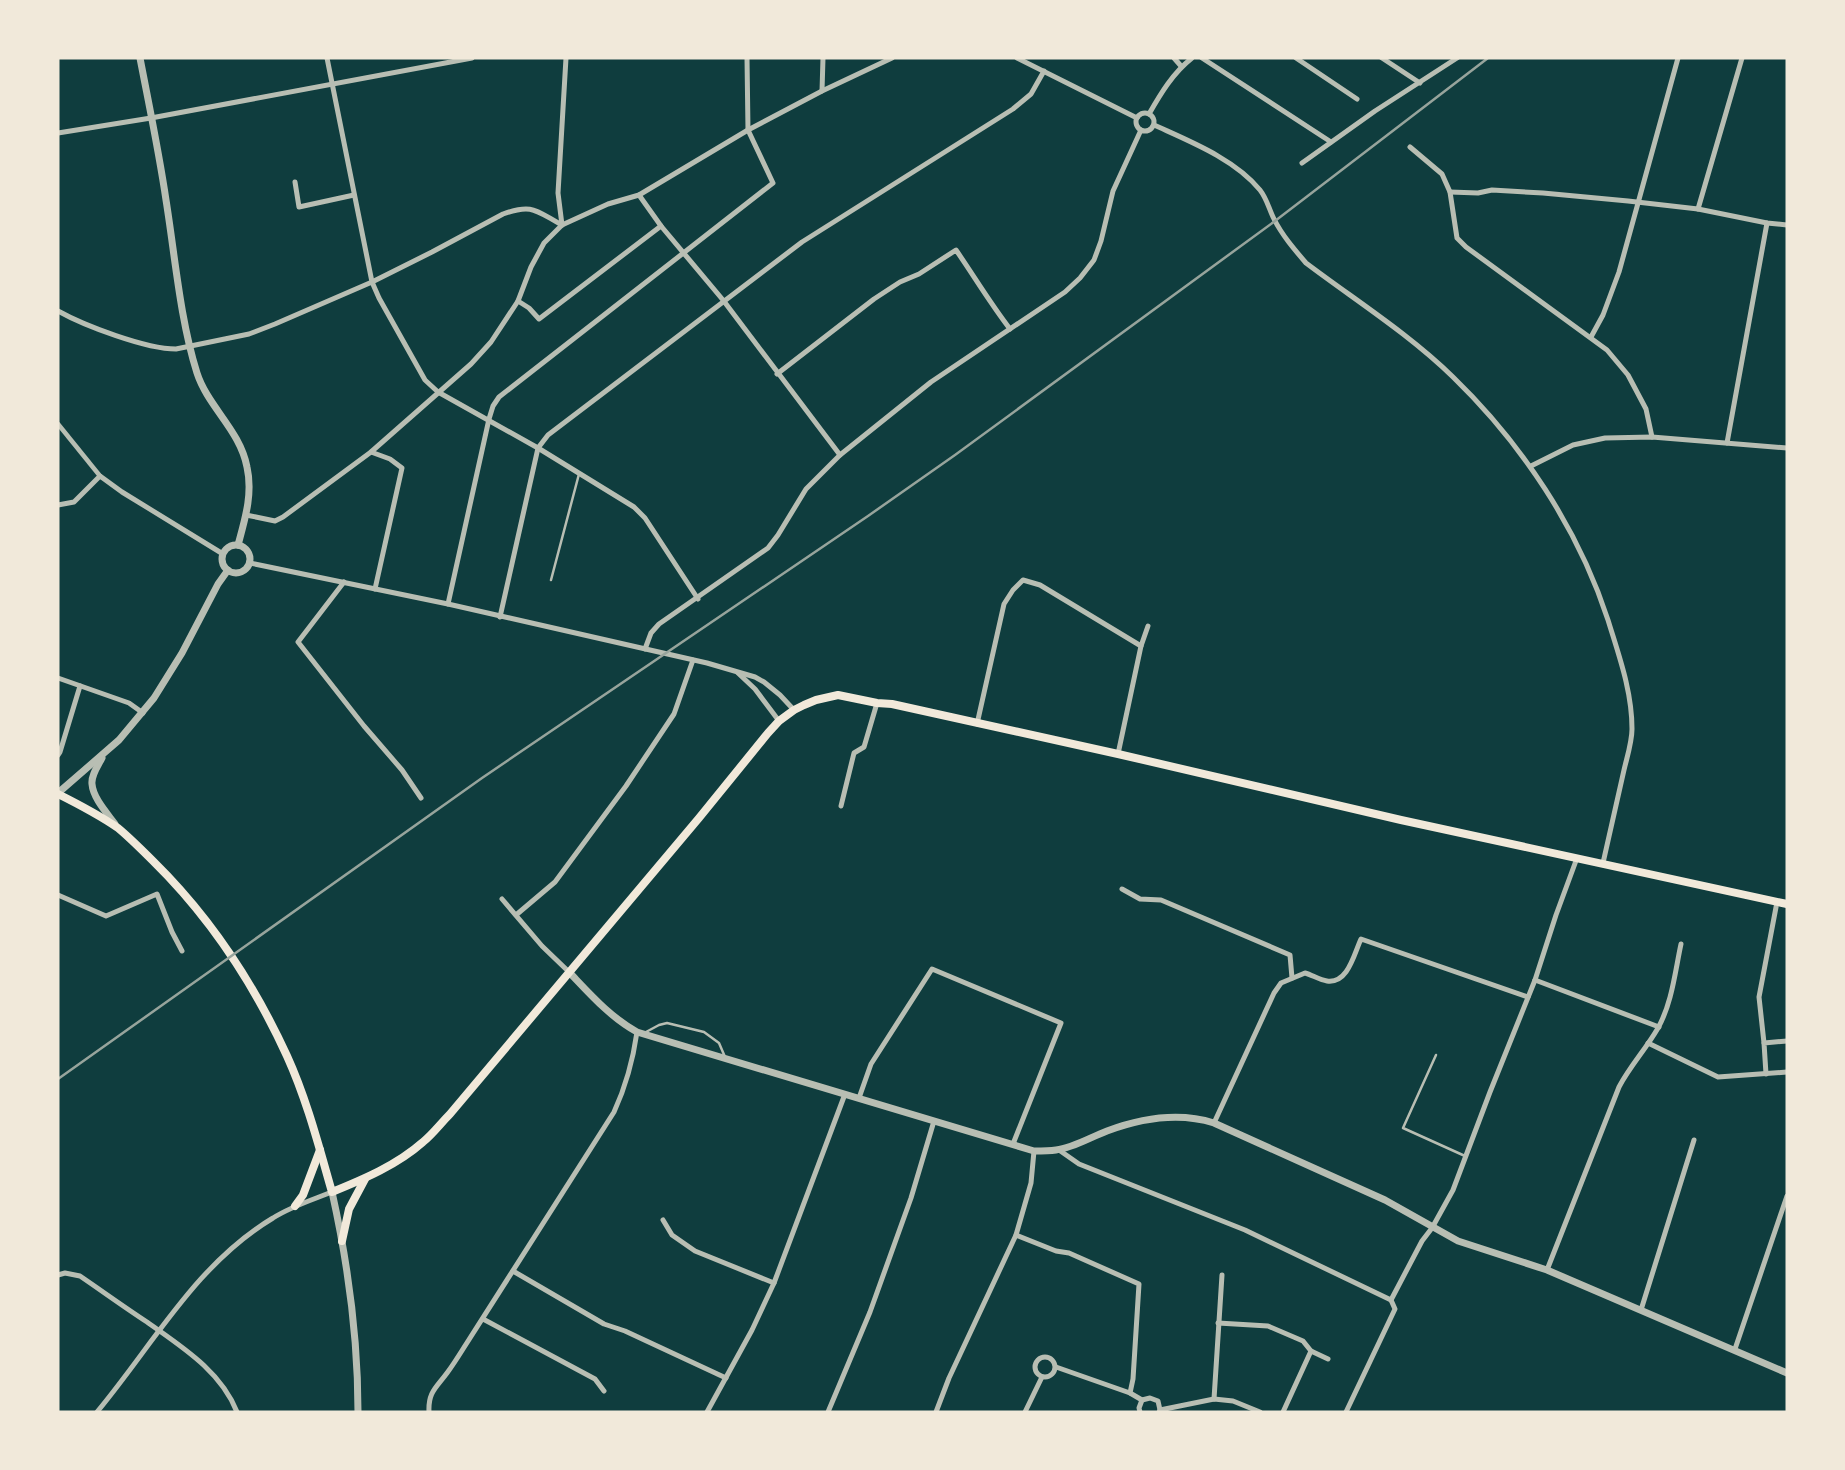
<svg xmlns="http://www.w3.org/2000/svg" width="1845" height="1470" font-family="Spectral,serif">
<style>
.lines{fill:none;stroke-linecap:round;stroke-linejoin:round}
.service{stroke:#b8beb3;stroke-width:2.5}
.pedestrian{stroke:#b8beb3;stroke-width:4.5}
.minor{stroke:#b8beb3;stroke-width:5}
.tertiary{stroke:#b8beb3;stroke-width:7}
.secondary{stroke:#f1e9da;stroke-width:8}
.rail{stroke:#97a49c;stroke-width:2.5}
</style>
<rect width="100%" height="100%" fill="#0f3d3e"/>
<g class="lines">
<g class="service">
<path d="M 551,580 L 579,474"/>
<path d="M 646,1032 L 659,1025 L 667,1023 L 704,1032 L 719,1043 L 725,1057"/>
<path d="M 1436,1055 L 1403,1128 L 1465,1156"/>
</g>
<path class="pedestrian" d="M 58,424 L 100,476"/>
<g class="minor">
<path d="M 327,58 L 372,282 L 379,298 L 425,380 L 438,392 L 538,448 L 634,507 L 645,518 L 698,599"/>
<path d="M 1017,58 L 1137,118"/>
<path d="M 1174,58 L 1181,66"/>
<path d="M 1202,58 L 1331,142"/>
<path d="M 1296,58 L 1357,99"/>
<path d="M 1382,58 L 1420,83"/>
<path d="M 822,91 L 823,58"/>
<circle cx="1145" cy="122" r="9"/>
<path d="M 1149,114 C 1161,93 1173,73 1192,58"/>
<path d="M 1154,125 C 1189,141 1235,159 1260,190 C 1267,199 1269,209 1274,219 C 1282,235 1294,249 1306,263 C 1355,300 1409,334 1453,377 C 1522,444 1578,528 1608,620 C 1619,656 1632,691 1632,729 C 1632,742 1627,757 1624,770 C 1617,801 1610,832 1603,863"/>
<path d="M 58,133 L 151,118 L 472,58"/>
<path d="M 1410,147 L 1442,174 L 1450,192 L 1457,238 L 1466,247 L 1607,350 L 1628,375 L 1646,409 L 1652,437"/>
<path d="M 1302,163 L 1375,111 L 1457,58"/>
<path d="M 295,182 L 299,207 L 354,195"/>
<path d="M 1450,192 L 1478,193 L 1492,190 L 1543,193 L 1628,201 L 1698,209 L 1767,223 L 1787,225"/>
<path d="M 639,195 L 661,226 L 723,300 L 840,455"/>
<path d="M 1698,209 L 1742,58"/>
<path d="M 562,225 L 558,193 L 566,58"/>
<path d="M 518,301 L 529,308 L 539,319 L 661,226"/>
<path d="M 58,311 C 85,326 146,349 176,349 L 249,334 L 275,324 L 372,282 L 432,252 L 503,214 C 533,203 536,211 562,225"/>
<path d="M 1591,337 L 1603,315 L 1619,272 L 1678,58"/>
<path d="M 777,374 L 874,299 L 900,282 L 919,274 L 956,250 C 974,276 990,303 1010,329"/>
<path d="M 1727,443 L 1767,223"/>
<path d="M 371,452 L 390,459 L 402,468 L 375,589"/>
<path d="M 1531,466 L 1573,445 L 1605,438 L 1652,437 L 1787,448"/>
<path d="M 58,505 L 74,502 L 100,476 L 122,492 L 223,554"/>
<path d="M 246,515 L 275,521 L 283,517 L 371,452 L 471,364 L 491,342 L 518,301 L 531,267 L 544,243 L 562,225 L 608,204 L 639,195 L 748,130 L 822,91 L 892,58"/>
<path d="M 250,563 L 448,604 L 707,663 L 755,677 L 764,682 L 780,695 L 794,710"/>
<path d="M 344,582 L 298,642 L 364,726 L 402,770 L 421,798"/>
<path d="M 448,604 L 489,419 L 493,406 L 499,397 L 773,183 L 748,130 L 747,58"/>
<path d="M 500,617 L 538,448 L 548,435 L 802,242 L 1013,109 L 1031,94 L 1044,71"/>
<path d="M 645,649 L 651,633 L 659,624 L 768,548 L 778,535 L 806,489 L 840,455 L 931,382 L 1065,292 L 1080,278 L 1094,260 L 1101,241 L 1113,191 L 1141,130"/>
<path d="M 738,673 L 755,689 L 779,721"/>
<path d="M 58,678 L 129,703 L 143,713"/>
<path d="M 977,724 L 1004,604 L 1013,590 L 1023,580 L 1040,585 L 1141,646"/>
<path d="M 1118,754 L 1141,646 L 1148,626"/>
<path d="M 58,755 L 60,752 L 80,686"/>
<path d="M 841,806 L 854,753 L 864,747 L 877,703"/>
<path d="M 1122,889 L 1140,899 L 1161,900 L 1290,955 L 1292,978"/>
<path d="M 58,895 L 106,916 L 157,894 L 172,932 L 182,951"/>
<path d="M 502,899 L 542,946 L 569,972"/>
<path d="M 516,915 L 555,882 L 626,786 L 674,714 L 693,660"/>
<path d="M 1535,980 L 1659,1027"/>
<path d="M 1648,1043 L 1718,1077 L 1787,1072"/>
<path d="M 1764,1043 L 1759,997 L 1777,902"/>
<path d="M 1766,1074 L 1764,1043 L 1787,1041"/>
<path d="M 859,1098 L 871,1064 L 932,969 L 1061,1023 L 1013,1144"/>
<path d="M 1214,1123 L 1274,993 L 1281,983 L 1305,973 C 1312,975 1320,980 1327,981 C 1348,984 1354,954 1361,939 L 1528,997"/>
<path d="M 1059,1150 L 1079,1164 L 1245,1230 L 1391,1300"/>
<path d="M 663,1220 L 672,1235 L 695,1251 L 774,1283"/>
<path d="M 1016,1235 L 1056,1251 L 1069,1253 L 1139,1284 L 1133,1379 L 1130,1393"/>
<path d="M 1547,1270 L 1619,1087 C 1630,1066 1646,1049 1658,1028 C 1672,1003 1675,972 1681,944"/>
<path d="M 513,1271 L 604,1324 L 625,1331 L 726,1378"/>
<path d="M 58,1275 L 65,1273 L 80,1276 C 102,1291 124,1307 147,1322 C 182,1347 221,1371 237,1412"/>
<path d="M 1641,1310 L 1694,1140"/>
<path d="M 483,1319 L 595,1379 L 604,1391"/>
<path d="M 1218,1323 L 1268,1326 L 1303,1341 L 1311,1351 L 1328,1359"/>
<path d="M 1735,1349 L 1787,1196"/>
<circle cx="1045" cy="1367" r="10"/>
<path d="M 1056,1367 L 1130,1393 L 1142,1400"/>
<path d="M 1214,1399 L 1222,1275"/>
<path d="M 1160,1410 L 1214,1399 L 1233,1401 L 1260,1412"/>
<path d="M 97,1412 C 153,1345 196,1264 273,1218 C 292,1206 312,1200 332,1192"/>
<path d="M 429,1412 C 428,1392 436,1388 447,1373 C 453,1365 458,1357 463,1349 L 614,1112 C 626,1086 633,1060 637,1032"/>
<path d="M 707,1412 L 752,1330 L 774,1283 L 845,1094"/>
<path d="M 828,1412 L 870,1312 L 911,1198 L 934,1121"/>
<path d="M 936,1412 L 949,1378 L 1016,1235 L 1031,1183 L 1034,1151"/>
<path d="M 1025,1412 L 1042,1377"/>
<path d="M 1140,1412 L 1139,1408 L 1142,1400 L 1150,1398 L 1158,1401 L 1160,1410 L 1159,1412"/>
<path d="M 1283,1412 L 1311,1351"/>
<path d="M 1346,1412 L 1395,1309 L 1391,1300 L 1422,1241 L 1432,1228 L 1453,1190 L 1490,1092 L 1535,980 L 1556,915 L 1577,858"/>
</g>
<g class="tertiary">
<path d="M 140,58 C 149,105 159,152 166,200 C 175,256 180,319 197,373 C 208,407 240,430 247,467 C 253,494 245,519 238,545"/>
<circle cx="236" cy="559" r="14"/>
<path d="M 102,758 C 98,766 91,775 92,784 C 93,798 107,813 115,824"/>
<path d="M 58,793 L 119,740 L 154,698 L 182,653 L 218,584 L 228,570"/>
<path d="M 569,972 C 590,994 610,1017 637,1032 L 1034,1151 C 1042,1151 1049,1151 1056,1150 C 1073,1148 1091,1137 1107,1131 C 1142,1118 1179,1112 1214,1123 L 1385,1200 L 1458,1241 L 1547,1270 L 1787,1373"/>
<path d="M 332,1192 C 348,1264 358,1339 358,1412"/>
</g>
<g class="secondary">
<path d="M 58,794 C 78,804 99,815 118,828 C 130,838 142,850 153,861 C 210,917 254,984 287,1056 C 307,1100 319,1147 332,1192 C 364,1179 397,1165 423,1142 C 433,1134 441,1123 450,1114 L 699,818 L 768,733 L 779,721 L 794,710 L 804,705 L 816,700 L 838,695 L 877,703 L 892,704 L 1118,754 L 1401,820 L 1787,904"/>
<path d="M 295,1206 L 303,1195 L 320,1150"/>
<path d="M 342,1241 L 349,1209 L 365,1179"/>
</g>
<path class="rail" d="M 58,1079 L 482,778 L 868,516 L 955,455 L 1275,221 L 1488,58"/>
</g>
<rect width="1845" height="1470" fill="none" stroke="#f1e9da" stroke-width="119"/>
</svg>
